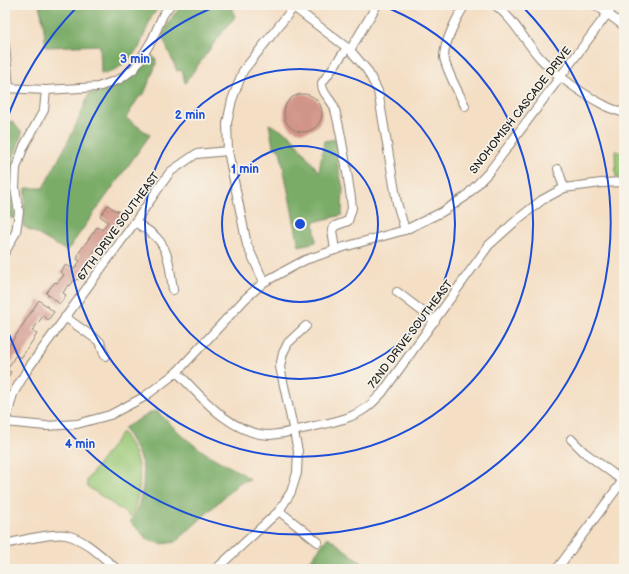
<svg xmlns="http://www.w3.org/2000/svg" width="629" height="574" font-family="'Balsamiq Sans',sans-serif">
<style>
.green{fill:#99c876;stroke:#5a7249}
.forest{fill:#7aac67;stroke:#4b6442}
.building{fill:#d19488}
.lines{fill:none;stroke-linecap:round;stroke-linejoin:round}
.minor-casing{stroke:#887d70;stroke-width:10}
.minor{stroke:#fff;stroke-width:8}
.ring{fill:none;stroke:#1d4ed8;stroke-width:2}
.labels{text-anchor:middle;stroke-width:3.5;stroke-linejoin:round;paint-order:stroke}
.street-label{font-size:11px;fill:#1c1c1c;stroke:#f7f3e8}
.centre{fill:#1d4ed8;stroke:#f7f3e8;stroke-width:2}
.ring-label{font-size:12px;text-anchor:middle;font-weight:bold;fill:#1d4ed8;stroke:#f7f3e8;stroke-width:3.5;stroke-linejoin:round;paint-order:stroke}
</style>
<rect width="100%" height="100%" fill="#f7f3e8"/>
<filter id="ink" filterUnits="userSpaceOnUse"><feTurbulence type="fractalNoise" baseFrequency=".025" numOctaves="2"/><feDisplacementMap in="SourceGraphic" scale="8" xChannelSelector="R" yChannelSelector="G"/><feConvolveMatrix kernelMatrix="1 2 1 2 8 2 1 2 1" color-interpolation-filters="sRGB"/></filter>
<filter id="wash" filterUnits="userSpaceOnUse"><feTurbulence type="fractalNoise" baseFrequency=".012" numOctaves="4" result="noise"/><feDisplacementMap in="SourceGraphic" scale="16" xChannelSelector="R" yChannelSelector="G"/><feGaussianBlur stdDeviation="0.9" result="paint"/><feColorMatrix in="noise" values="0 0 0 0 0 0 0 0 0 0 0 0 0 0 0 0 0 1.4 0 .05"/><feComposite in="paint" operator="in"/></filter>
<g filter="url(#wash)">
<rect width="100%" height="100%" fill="#f4dec4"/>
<g class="green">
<path d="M 615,150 L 624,154 L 624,178 L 616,177 Z"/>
<path d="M 122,432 C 143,461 144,485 131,517 L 87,486 L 87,480 Z"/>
</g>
<g class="forest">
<path d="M 39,5 L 160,5 L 151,18 L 139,48 L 129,59 L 118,68 L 105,74 L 101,73 L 100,45 L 46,47 L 43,21 Z"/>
<path d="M 182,5 L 231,5 L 235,17 L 218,38 L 185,83 L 182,70 L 177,71 L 162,36 L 172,17 Z"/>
<path d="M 150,54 L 156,59 L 156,65 L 144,94 L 139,97 L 126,118 L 150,135 L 67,251 L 23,226 L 26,188 L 43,188 C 60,157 77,127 89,94 C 122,88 130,80 150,54 Z"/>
<path d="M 12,121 L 22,133 L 13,159 L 10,192 L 15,218 L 5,218 L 5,124 Z"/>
<path d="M 269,124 L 290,135 L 319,172 L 324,141 L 336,139 L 337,162 L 343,188 L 342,215 L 314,222 L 316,242 L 299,246 L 280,151 L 273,146 Z"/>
<path d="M 157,411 C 172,426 187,441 204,452 C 219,462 235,468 250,479 L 239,483 L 176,542 L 161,544 L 147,539 L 130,522 C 141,504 148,479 140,458 C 136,448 129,437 124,428 L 152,412 Z"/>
<path d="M 328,537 L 370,569 L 304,569 Z"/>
</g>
<g id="blocks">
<g class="building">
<circle cx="303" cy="113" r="19"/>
<path d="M 108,205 L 116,211 L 117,210 L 123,215 L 106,240 L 104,239 L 101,243 L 100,243 L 93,253 L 92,256 L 94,257 L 78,280 L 77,279 L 75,281 L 74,280 L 70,286 L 68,285 L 63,293 L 66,295 L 60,304 L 46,293 L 55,282 L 57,283 L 64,275 L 60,272 L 66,265 L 74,269 L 80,261 L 77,259 L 79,255 L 78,254 L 97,227 L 102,230 L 108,222 L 100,216 Z"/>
<path d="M 39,300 L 54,312 L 48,320 L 43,316 L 32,331 L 37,334 L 21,358 L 16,355 L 15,356 L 7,370 L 11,372 L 5,383 L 5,352 Z"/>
</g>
</g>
</g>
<g filter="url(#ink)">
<use href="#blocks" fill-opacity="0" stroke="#887d70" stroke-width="1"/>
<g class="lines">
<g class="minor-casing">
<g id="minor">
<path d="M 291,5 L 350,50 L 367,70 L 378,91 L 397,203 L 405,230"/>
<path d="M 465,5 C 457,17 444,43 444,57 C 445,68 460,95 465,106"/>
<path d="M 495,5 C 514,19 525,42 541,59 C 556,75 584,95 604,105 C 610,109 617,110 624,113"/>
<path d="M 596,5 L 624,26"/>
<path d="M 5,46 L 9,87"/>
<path d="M 350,50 L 377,5"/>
<path d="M 5,88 L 46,90 L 98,87 L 120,79 L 135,68 L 152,40 L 163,15 L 170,5"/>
<path d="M 558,169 L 564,188"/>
<path d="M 135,222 C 142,227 150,231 156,237 C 170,251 170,271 173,290"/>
<path d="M 335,250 L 332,230 L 335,226 L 348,221 L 352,208 L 351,198 C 346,168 343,139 335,110 C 333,100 321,94 322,83 L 347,48"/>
<path d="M 5,252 L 16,232 L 19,212 L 15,188 L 16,168 L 24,146 L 44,110 L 46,90"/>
<path d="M 264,282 L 247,245 L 228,151 L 227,123 L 232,100 L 243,71 L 293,8"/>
<path d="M 397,292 L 435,321"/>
<path d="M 65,317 L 100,342 L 105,356"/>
<path d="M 177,372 C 201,397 232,435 270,435 C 285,434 301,429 315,426 C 333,422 351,419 366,408 C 372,404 377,398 382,393 L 489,245 L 518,219 L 542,200 L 564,188 L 601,183 L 624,182"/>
<path d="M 5,422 L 46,426 L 77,424 L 110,415 L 144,397 L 177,372 L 245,299 L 264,282 L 305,260 L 344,247 L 405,230 L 442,212 L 465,197 L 489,172 L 614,5"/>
<path d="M 5,424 L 13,394 L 27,370 L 135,222 L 170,172 L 196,154 L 228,151"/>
<path d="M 571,439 L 584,452 L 623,481"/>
<path d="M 279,511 L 318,542"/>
<path d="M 5,544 C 19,541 53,532 66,535 C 85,539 102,557 117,569"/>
<path d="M 216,569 L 279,511 L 291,492 L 297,473 L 298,451 L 280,367 L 283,353 L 288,343 L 306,326"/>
<path d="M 557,569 L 624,479"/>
</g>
</g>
<use href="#minor" class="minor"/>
</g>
</g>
<g class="ring">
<circle cx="300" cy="224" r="78"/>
<circle cx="300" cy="224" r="155"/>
<path d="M380 5A233 233 0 1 1 220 5"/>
<path d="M5 125A311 311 0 0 1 78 6M522 6A311 311 0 1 1 5 323"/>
</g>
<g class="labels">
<g class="street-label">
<text transform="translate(520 110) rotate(-52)" y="4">SNOHOMISH CASCADE DRIVE</text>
<text transform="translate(118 226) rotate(-54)" y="4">67TH DRIVE SOUTHEAST</text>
<text transform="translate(410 334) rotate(-53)" y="4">72ND DRIVE SOUTHEAST</text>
</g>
</g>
<circle cx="300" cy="224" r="6" class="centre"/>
<g class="ring-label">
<text x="135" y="63">3 min</text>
<text x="190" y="119">2 min</text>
<text x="245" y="173">1 min</text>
<text x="80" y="448">4 min</text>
</g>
<rect width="629" height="574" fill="none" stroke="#f7f3e8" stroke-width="20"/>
</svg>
